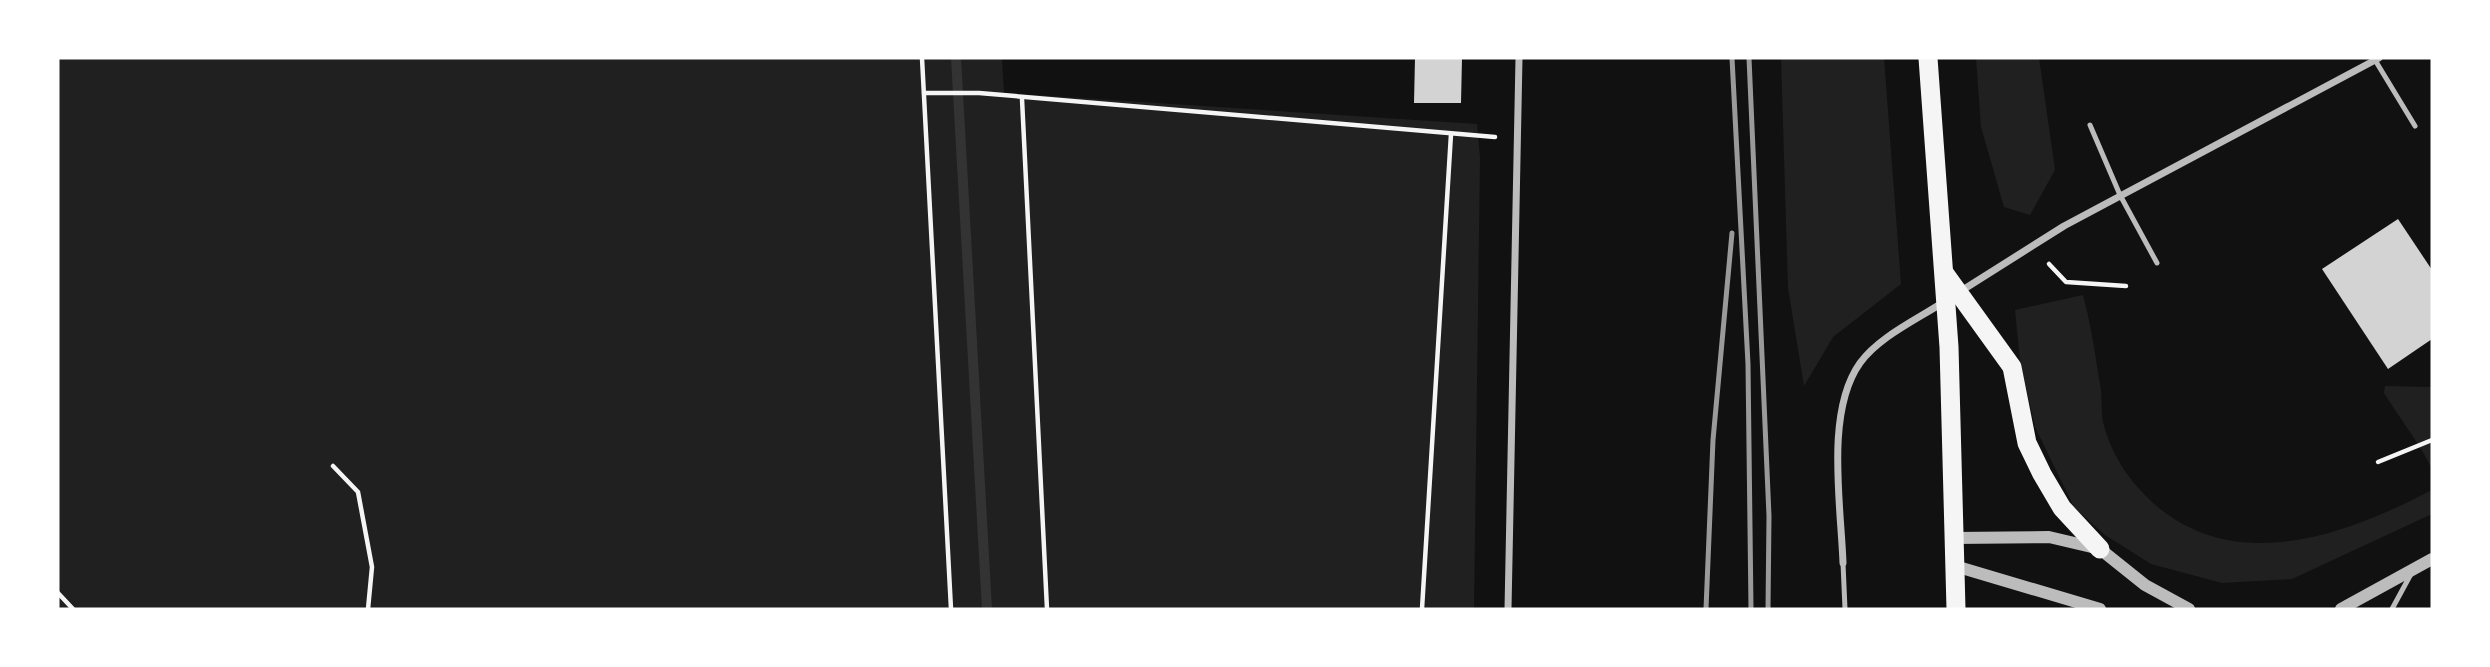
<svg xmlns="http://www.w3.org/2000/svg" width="2490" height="667" font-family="Lora,serif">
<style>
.green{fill:#202020}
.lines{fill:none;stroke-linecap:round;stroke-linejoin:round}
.stream{stroke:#333;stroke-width:10}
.building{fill:#d3d3d3}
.path{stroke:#f5f5f5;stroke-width:4.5}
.service{stroke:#bcbcbc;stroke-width:5}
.minor{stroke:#bcbcbc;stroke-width:7}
.tertiary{stroke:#bcbcbc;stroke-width:12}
.trunk{stroke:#f5f5f5;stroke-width:19}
.rail{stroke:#9a9a9a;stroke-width:5}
</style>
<rect width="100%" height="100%" fill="#111"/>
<g class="green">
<path d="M 58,58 L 1002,58 L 1004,93 L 1477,124 L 1480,158 L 1474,609 L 58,609 Z"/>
<path d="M 1781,58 L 1884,58 L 1901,284 L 1833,337 L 1804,386 L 1788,288 Z"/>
<path d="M 1976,58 L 2039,58 L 2055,170 L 2030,215 L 2004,207 L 1981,127 Z"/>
<path d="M 2083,295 C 2091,324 2095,354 2100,384 C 2103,397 2100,413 2104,426 C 2114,460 2132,485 2159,508 C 2242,575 2349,533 2432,490 L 2432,514 L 2292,579 L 2222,583 L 2151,564 L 2105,535 L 2074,507 L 2035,427 L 2020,360 L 2015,310 Z"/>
<path d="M 2385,386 L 2432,387 L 2432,469 C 2419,442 2400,419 2384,393 Z"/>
</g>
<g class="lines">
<path class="stream" d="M 956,58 L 987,609"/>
</g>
<g class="building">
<path d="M 1415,58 L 1462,58 L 1461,103 L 1414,103 Z"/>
<path d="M 2398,219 L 2432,270 L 2432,339 L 2388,369 L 2322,269 Z"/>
</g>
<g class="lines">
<g class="path">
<path d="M 922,58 L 951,609"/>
<path d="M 924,93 L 979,93 L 1495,137"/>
<path d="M 1022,99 L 1047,609"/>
<path d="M 2049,264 L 2066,282 L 2126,286"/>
<path d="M 2378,462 L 2432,440"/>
<path d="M 333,466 L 358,492 L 372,567 L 368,609"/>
<path d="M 58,593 L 73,609"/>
<path d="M 1422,609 L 1451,134"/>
</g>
<g class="service">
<path d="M 2375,60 L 2415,126"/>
<path d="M 2090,125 L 2120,195 L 2157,263"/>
<path d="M 1843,563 L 1845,609"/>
<path d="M 2392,609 L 2411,574"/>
</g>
<g class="minor">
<path d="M 1961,291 L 2064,226 L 2379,58"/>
<path d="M 1843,563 C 1841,505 1825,412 1860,363 C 1879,337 1916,320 1942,303"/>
<path d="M 1508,609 L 1519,58"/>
</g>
<g class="tertiary">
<path d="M 1953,538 L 2049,537 L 2100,549 L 2145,585 L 2189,609"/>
<path d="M 1955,566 L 2100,609"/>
<path d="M 2341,609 L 2432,559"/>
</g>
<g class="trunk">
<path d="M 1928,58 L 1949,347 L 1956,609"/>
<path d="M 1945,274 L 2012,367 L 2027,443 L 2042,474 L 2062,508 L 2100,549"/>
</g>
<g class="rail">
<path d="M 1732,58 L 1748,364 L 1751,609"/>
<path d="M 1749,58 L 1769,516 L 1768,609"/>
<path d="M 1706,609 L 1713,440 L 1732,233"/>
</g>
</g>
<rect width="2490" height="667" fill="none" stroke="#ffffff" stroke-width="119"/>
</svg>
